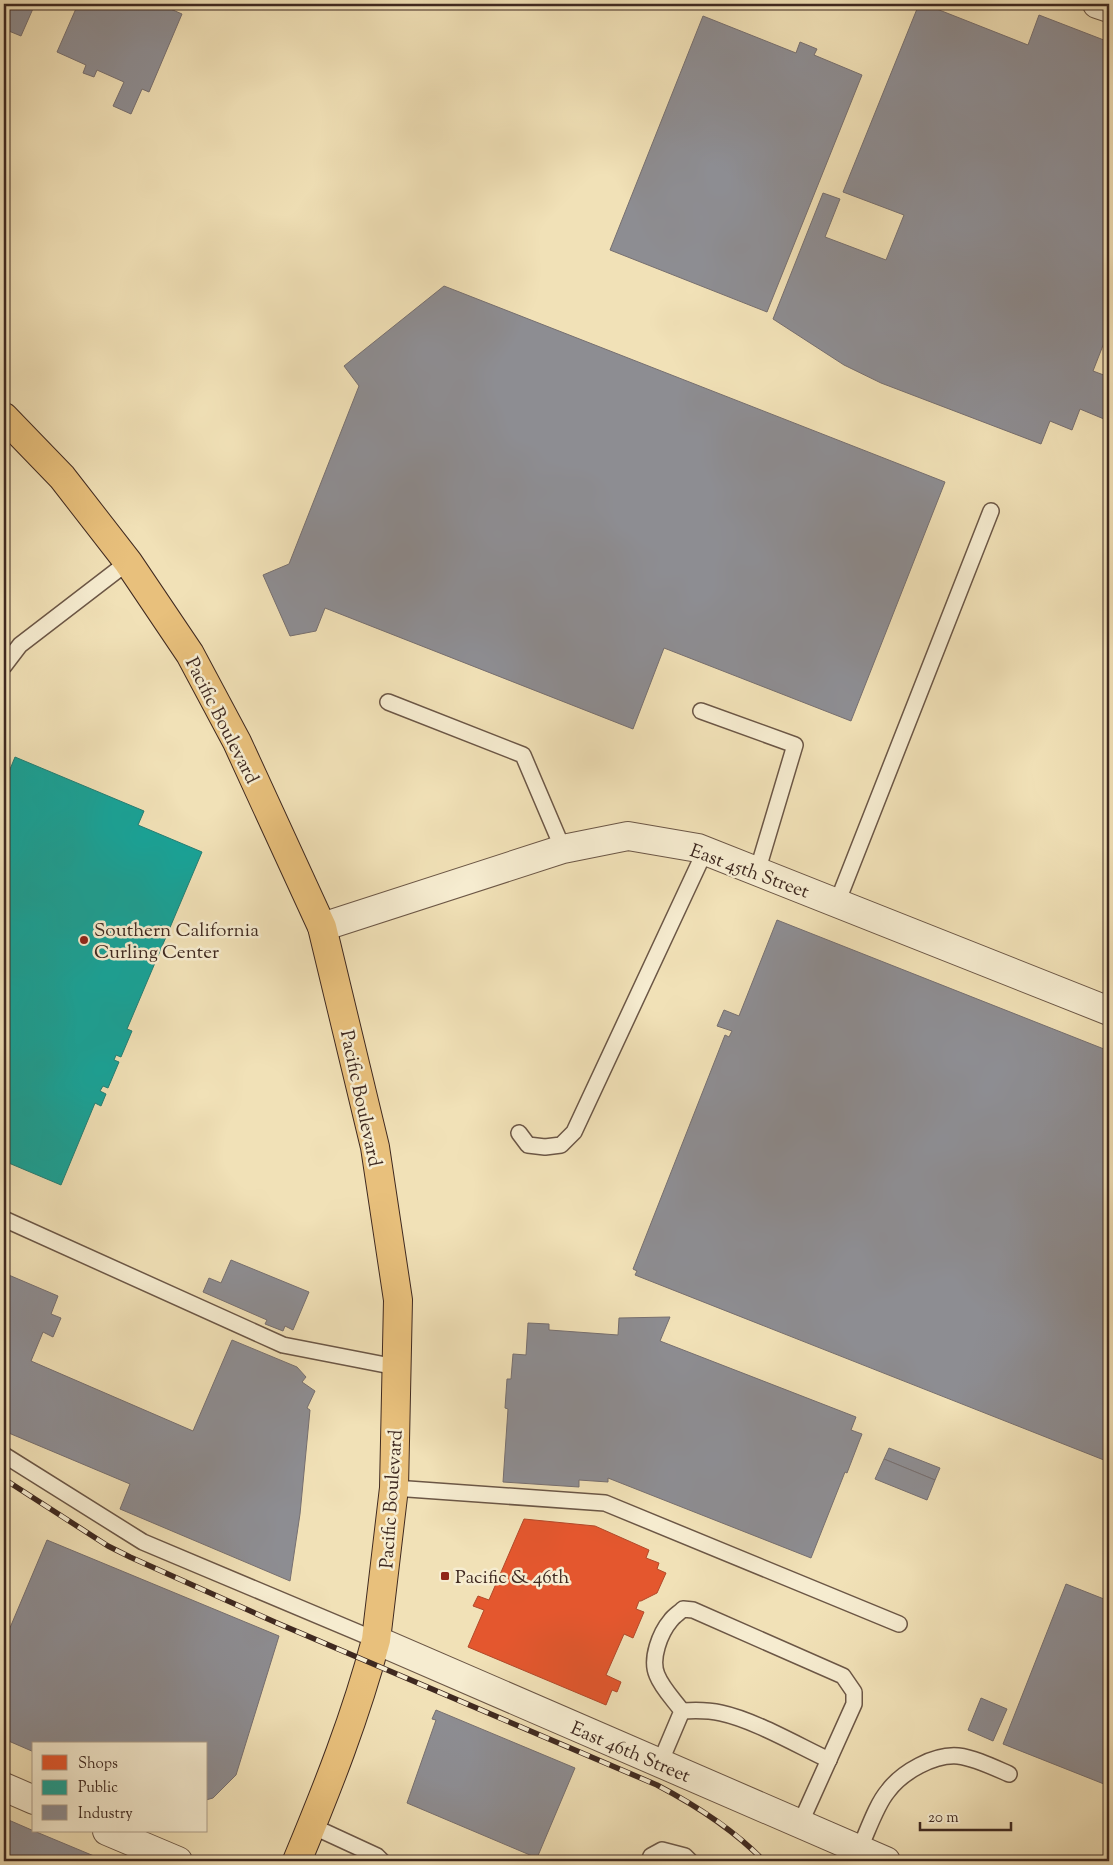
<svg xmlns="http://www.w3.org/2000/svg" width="1113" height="1865" font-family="'Sorts Mill Goudy',serif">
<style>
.shops{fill:#e4572e;stroke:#b2492a}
.public{fill:#17a398;stroke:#237e74}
.industry{fill:#8d8d92;stroke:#766f70}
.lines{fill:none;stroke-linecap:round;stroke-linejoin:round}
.service-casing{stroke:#6c5746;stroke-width:18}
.minor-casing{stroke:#6c5746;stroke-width:30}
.tertiary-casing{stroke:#6c5746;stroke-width:30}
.primary-casing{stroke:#3f2920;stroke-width:30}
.service{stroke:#f6ecd0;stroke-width:15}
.minor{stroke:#f6ecd0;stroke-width:28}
.tertiary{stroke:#f6ecd0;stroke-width:28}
.primary{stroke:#e8c07c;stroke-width:28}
.rail-casing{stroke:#3f2920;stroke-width:5.5}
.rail{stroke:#f6ecd0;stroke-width:4;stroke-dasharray:11;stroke-linecap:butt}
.poi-dot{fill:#8f2418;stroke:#f6ecd0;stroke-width:2}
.labels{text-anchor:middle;stroke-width:5;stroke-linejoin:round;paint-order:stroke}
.street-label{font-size:19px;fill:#3f2920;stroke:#f6ecd0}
.poi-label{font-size:19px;fill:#3f2920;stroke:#f6ecd0;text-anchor:start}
</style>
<rect width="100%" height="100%" fill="#f1e1b7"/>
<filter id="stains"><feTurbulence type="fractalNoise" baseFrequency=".004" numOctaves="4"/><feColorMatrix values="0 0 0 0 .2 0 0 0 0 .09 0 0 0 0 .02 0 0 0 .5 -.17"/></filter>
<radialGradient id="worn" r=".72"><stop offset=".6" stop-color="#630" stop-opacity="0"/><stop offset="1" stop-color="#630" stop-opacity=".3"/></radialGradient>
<path class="shops" d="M 524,1519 L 595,1526 L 649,1550 L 646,1558 L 659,1563 L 657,1569 L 666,1573 L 657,1593 L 641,1601 L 639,1601 L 636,1609 L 644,1612 L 633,1638 L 624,1634 L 606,1675 L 621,1682 L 617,1692 L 612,1690 L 606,1705 L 468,1647 L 484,1610 L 473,1606 L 478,1596 L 489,1600 Z"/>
<path class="public" d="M 15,757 L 144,811 L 138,825 L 202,852 L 127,1029 L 132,1031 L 121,1057 L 116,1055 L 114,1060 L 119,1062 L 108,1088 L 103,1086 L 100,1091 L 106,1094 L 101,1106 L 95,1103 L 61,1185 L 4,1161 L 4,784 Z"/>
<g class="industry">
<path d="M 4,4 L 35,4 L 21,36 L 4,29 Z"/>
<path d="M 78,4 L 159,4 L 182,14 L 149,92 L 142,89 L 131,114 L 113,106 L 124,82 L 97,70 L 94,77 L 83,73 L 86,65 L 57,52 Z"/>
<path d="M 919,4 L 924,4 L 1028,45 L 1039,15 L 1109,42 L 1109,330 L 1093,371 L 1109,377 L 1109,407 L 1104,419 L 1080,409 L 1072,430 L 1050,421 L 1041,444 L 881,383 L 844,365 L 773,319 L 823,193 L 840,199 L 825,237 L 886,260 L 904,215 L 843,192 Z"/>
<path d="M 703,16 L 796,53 L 800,42 L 817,49 L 814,55 L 862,75 L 767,312 L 610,250 Z"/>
<path d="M 444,286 L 945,482 L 851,721 L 664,648 L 633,729 L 325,608 L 316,631 L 290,636 L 263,575 L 289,564 L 359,386 L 344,366 Z"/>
<path d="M 777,920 L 1109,1051 L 1109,1462 L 635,1275 L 637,1271 L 633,1269 L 725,1035 L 729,1037 L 732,1031 L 717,1026 L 724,1010 L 739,1016 Z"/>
<path d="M 231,1260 L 309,1292 L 293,1330 L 285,1326 L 283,1331 L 265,1324 L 267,1320 L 203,1292 L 209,1278 L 221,1283 Z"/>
<path d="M 4,1273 L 58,1296 L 51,1314 L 61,1318 L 53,1337 L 43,1332 L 31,1361 L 193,1431 L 232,1340 L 297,1367 L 306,1377 L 302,1382 L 315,1391 L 307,1408 L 310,1410 L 300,1514 L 290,1581 L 120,1509 L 130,1484 L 4,1431 Z"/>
<path d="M 670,1317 L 660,1341 L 856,1417 L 851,1430 L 862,1434 L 847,1473 L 845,1472 L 811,1558 L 608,1478 L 608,1482 L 579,1480 L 579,1487 L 503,1482 L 508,1409 L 505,1408 L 507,1379 L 511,1379 L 513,1354 L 526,1355 L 528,1323 L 549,1324 L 549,1330 L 618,1335 L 619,1318 Z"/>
<path d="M 889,1448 L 940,1468 L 935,1480 L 884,1459 Z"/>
<path d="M 884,1459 L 935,1480 L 927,1500 L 875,1479 Z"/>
<path d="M 47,1540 L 279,1636 L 236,1775 L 213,1798 L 206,1800 L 206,1744 L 34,1744 L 34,1752 L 4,1739 L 4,1642 Z"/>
<path d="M 1066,1584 L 1109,1601 L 1109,1786 L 1003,1744 Z"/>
<path d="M 981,1698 L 1007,1709 L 993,1741 L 968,1730 Z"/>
<path d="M 436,1710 L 575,1768 L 537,1858 L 407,1803 L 436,1720 L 432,1719 Z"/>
<path d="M 4,1818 L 34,1831 L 106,1861 L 4,1861 Z"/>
</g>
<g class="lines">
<g class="service-casing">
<g id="service">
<path d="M 4,666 L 20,645 L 128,562"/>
<path d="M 388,702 L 523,755 L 563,849"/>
<path d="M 701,711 L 795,745 L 757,872"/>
<path d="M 837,903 L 991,511"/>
<path d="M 519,1133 L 528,1145 L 545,1147 L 561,1145 L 574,1132 L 705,851"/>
<path d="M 4,1219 L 283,1345 L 396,1367"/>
<path d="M 4,1455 L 143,1542 L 376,1640"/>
<path d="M 394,1488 L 605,1503 L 899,1624"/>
<path d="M 682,1711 C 696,1710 708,1710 721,1713 C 754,1720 797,1745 829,1760"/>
<path d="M 660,1763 L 682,1711 C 674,1700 662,1688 657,1675 C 650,1659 660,1633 671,1620 C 674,1616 679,1613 683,1609 L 693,1610 L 843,1676 L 854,1692 L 854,1704 L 800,1824"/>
<path d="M 312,1826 L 377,1856 L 382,1861"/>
<path d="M 859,1850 C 867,1833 876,1805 888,1791 C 902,1772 934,1754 958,1756 C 975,1758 993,1767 1009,1774"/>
<path d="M 649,1861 L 651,1856 L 662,1850 L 685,1856 L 690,1861"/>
</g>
</g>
<g class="minor-casing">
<g id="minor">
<path d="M 322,927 L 563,849 L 628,836 L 698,848 L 1109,1011"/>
<path d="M 376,1640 L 886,1861"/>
<path d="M 4,1787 L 34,1800"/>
<path d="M 107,1831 L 178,1861"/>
</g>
</g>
<g class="tertiary-casing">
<path id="tertiary" d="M 1097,4 L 1109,8"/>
</g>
<g class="primary-casing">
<path id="primary" d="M 4,417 L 62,477 L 128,562 L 190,654 L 237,742 L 322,927 L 375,1147 L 398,1300 L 394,1488 L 376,1640 C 356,1716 327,1789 297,1861"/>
</g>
<use href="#service" class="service"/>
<use href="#minor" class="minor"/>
<use href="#tertiary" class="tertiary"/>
<use href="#primary" class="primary"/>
<g class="rail-casing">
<path id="rail" d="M 4,1479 L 108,1546 L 130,1557 L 277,1623 L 657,1785 C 697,1806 733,1829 764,1861"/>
</g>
<use href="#rail" class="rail"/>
</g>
<g class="poi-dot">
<circle cx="84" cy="940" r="5"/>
<rect x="440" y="1571" width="10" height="10" rx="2.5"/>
</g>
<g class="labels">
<g class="street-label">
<text transform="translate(223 720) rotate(63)" y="7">Pacific Boulevard</text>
<text transform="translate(750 870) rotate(20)" y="7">East 45th Street</text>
<text transform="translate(362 1098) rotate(78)" y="7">Pacific Boulevard</text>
<text transform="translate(390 1499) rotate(-86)" y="7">Pacific Boulevard</text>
<text transform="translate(631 1751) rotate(23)" y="7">East 46th Street</text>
</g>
<g class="poi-label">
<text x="94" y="936">Southern California<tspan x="94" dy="22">Curling Center</tspan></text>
<text x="455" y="1583">Pacific &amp; 46th</text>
</g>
</g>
<rect width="1113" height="1865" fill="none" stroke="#f1e1b7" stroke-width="20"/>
<rect x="5" y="5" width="1103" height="1855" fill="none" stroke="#3f2920" stroke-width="2.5"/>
<rect x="10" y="10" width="1093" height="1845" fill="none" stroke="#3f2920"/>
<rect x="32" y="1742" width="175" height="90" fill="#f6ecd0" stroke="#ad9e8a"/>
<rect x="42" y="1755" width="25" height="15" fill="#e4572e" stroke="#ad9e8a"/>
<text x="78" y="1768" font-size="15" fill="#3f2920">Shops</text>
<rect x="42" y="1780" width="25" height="15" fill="#17a398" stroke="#ad9e8a"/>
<text x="78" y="1792" font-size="15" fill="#3f2920">Public</text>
<rect x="42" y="1805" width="25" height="15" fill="#8d8d92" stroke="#ad9e8a"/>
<text x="78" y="1818" font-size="15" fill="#3f2920">Industry</text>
<path d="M920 1822v8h91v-8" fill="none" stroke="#3f2920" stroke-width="2.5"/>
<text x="928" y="1822" font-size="15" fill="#3f2920" stroke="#f6ecd0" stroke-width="4" paint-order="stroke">20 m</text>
<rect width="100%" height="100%" filter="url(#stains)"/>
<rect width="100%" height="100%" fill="url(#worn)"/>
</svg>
